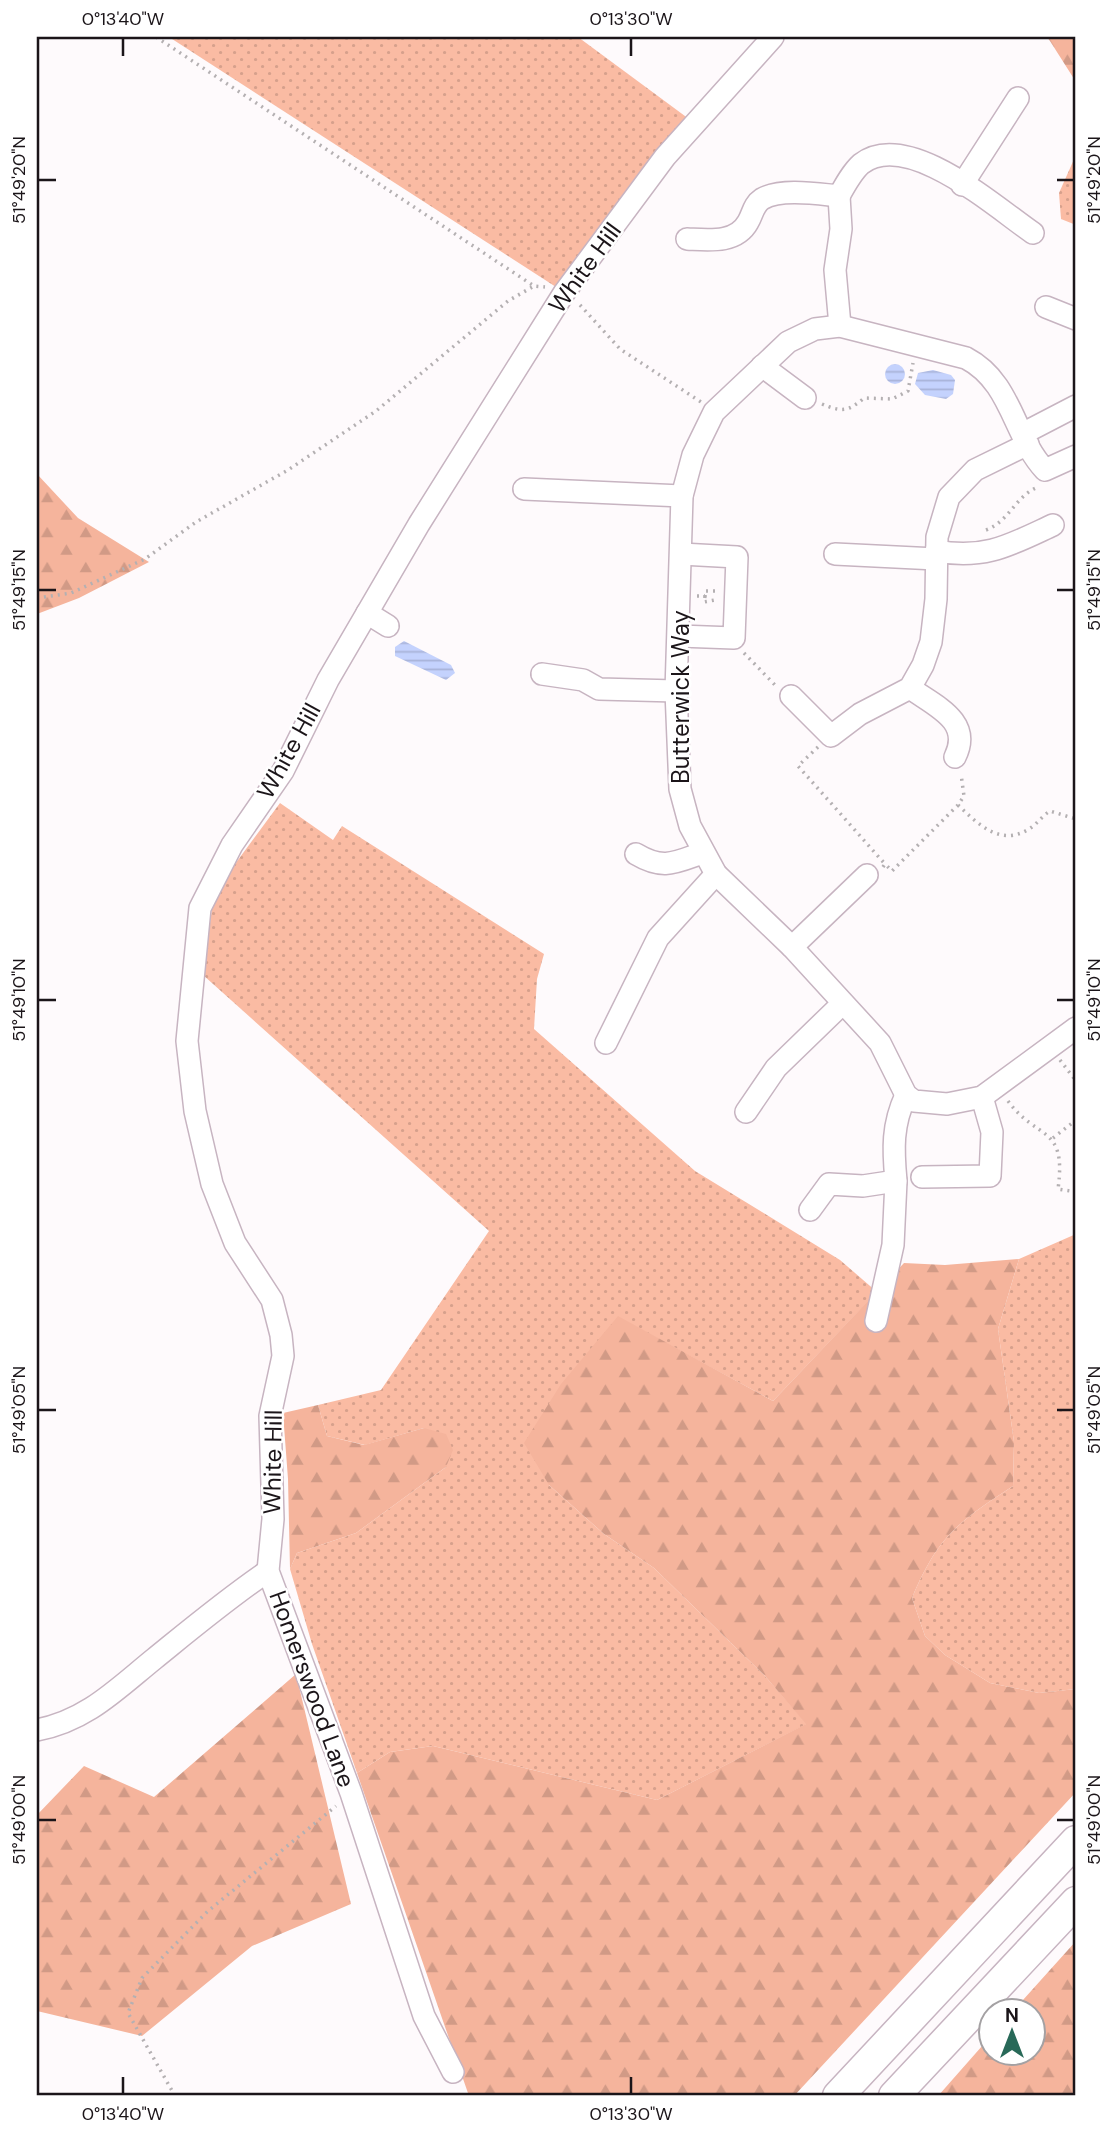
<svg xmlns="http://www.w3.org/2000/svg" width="1113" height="2133" font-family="'DM Sans',sans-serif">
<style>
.grass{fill:url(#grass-dots)}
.forest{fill:url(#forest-firs)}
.water{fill:url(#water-rules)}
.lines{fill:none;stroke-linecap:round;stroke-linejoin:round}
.minor-casing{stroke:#c7b4c1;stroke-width:24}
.highway-casing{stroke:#c7b4c1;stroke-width:33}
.path{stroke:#b4b0b2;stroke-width:3.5;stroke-dasharray:2 5;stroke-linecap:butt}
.minor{stroke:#fff;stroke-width:21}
.highway{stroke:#fff;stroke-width:30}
.ticks{fill:none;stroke:#1b1519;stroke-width:2.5}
.labels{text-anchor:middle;stroke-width:5;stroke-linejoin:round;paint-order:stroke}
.street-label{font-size:24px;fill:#1b1519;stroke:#fff}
.neatline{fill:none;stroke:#1b1519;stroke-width:2.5}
.ticks-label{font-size:18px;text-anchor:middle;fill:#1b1519}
</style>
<defs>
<pattern id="grass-dots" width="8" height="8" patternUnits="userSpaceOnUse" patternTransform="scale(1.75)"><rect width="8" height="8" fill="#fabba3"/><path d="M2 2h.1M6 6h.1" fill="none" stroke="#d6a08c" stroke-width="1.8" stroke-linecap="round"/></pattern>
<pattern id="forest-firs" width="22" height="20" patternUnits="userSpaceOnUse" patternTransform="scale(1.75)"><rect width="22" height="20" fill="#f5b49c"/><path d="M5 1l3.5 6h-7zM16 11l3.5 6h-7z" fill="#d19a86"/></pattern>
<pattern id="water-rules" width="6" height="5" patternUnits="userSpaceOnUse" patternTransform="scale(1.75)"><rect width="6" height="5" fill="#c4d2fd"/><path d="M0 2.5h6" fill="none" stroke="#a8b3d8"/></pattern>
</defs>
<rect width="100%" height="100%" fill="#fefafc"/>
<g class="grass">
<path d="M 169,37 L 578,37 L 689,119 L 556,287 Z"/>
<path d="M 1075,157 L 1076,158 L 1076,225 L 1061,219 L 1059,193 Z"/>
<path d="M 280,803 L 333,840 L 342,826 L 544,954 L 537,979 L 534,1029 L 695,1171 L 840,1260 L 877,1292 L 773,1401 L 618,1317 L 549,1485 L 604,1534 L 654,1568 L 765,1676 L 807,1724 L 657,1800 L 433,1746 L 390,1752 L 357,1773 L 312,1644 L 290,1569 L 297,1553 L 356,1533 L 446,1467 L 424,1428 L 365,1445 L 327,1436 L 318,1405 L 381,1390 L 489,1231 L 203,975 L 212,908 L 232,868 Z"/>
<path d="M 1076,1234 L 1076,1689 L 1039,1693 L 990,1683 L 945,1655 L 925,1636 L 912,1598 C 938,1536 958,1522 1013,1486 L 1014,1442 L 998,1329 L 1019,1259 Z"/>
</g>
<g class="forest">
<path d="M 1047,37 L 1076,37 L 1076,82 L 1050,41 Z"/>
<path d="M 37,474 L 78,518 L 149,562 L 79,598 L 37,614 Z"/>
<path d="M 1019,1259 L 998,1329 L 1014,1442 L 1013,1486 C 958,1522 938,1536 912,1598 L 925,1636 L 945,1655 L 990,1683 L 1039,1693 L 1076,1689 L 1076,1792 L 794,2096 L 469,2096 L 357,1773 L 390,1752 L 433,1746 L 657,1800 L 806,1724 L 765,1676 L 654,1568 L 604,1534 L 549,1485 L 524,1443 L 561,1384 L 618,1316 L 773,1401 L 904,1263 L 945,1265 Z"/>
<path d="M 318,1405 L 327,1436 L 364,1445 L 424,1428 L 446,1434 L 453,1450 L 446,1467 L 356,1533 L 297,1553 L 290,1569 L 288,1479 L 283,1413 Z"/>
<path d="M 296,1674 L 351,1904 L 252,1946 L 142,2036 L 37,2011 L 37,1815 L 84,1766 L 154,1797 Z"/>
<path d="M 1076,1941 L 1076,2096 L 938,2096 L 990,2037 L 990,2052 L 1032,2052 L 1032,2010 L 1014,2010 Z"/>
</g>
<g class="water">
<circle cx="895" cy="374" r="10"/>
<path d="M 933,370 L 951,375 L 955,380 L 953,394 L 946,399 L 925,395 L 915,384 L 918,373 Z"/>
<path d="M 404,641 L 451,665 L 455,673 L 446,680 L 395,656 L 395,647 Z"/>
</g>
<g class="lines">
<g class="minor-casing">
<g id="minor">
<path d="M 962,185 L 1018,98"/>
<path d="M 839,196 C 845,185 852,172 861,164 C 907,128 995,207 1033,233"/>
<path d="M 839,196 L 841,229 L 835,270 L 840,326"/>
<path d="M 687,239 C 708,240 736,244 748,222 C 753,214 753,205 762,199 C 781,188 818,194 839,196"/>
<path d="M 1046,307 L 1076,319"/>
<path d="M 762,366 L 805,398"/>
<path d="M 1024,433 L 1076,406"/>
<path d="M 1076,456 L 1045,470 C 1013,436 1012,382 966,358 L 840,326 L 815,329 L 788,342 L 714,412 L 693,455 L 682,496 L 676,691 L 680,789 L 690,826 L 716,874 L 792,947 L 880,1043 L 906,1095 L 914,1101 L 947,1104 L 982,1097 L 1076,1028"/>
<path d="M 524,489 L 682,496"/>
<path d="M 936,551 C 985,560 1010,545 1053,525"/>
<path d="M 835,554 L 936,559"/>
<path d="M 367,613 L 388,626"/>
<path d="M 679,636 L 734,638 L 737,557 L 681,554"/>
<path d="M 542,674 L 583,680 L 599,689 L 676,691"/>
<path d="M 910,688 C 935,706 973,721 955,757"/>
<path d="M 791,696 L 831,736 L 860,714 L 910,688 L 923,665 L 931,642 L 936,599 L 937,537 L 949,497 L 975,470 L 1028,444"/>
<path d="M 636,854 C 663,870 674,863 702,853"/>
<path d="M 792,947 L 867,875"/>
<path d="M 606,1043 L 658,938 L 716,874"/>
<path d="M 746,1112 L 776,1068 L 842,1004"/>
<path d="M 922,1177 L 990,1176 L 992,1132 L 982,1097"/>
<path d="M 810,1210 L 829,1184 L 863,1186 L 896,1181 C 893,1149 892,1125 906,1095"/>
<path d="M 876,1321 L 893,1245 L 896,1181"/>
<path d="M 37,1730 C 86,1721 117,1689 154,1659 C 191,1629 228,1598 268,1571"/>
<path d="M 453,2072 L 424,2016 L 351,1793 L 268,1571 L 273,1519 L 270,1416 L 283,1356 L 281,1335 L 272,1300 L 235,1243 L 212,1184 L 195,1111 L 187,1041 L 200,908 L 232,845 L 283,771 L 328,680 L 419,524 L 564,293 L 665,157 L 773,37"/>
</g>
</g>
<g class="highway-casing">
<g id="highway">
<path d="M 838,2096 L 1076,1841"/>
<path d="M 894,2096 L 1076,1902"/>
</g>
</g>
<g class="path">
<path d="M 156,37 L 534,286 L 545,287"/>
<path d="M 580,305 L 620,349 L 701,402"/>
<path d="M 822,404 C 841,412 848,412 864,398 L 892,399 L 908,391 L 913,363"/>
<path d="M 986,530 C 1010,521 1015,496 1038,487"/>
<path d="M 697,596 L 705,596 L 705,591 L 715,591 L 715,594"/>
<path d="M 705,596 L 704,602 L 715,600"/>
<path d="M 37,598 L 71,593 L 145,559 L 196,522 L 288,470 L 376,411 L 508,301 L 534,286"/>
<path d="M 744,653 L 775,685"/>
<path d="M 818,747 L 798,766 L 885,864"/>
<path d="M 958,805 C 978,824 1000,847 1029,829 C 1037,824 1042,816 1050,811 L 1076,819"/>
<path d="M 883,867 L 885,864 L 892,871 L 958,805 L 964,796 L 961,774"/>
<path d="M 1060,1060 L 1076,1081"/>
<path d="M 1008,1101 C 1037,1141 1067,1124 1058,1189 L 1076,1192"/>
<path d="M 1053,1138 L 1076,1120"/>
<path d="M 175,2096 L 128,2013 L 142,1978 L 208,1911 L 336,1806"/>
</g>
<use href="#minor" class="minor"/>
<use href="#highway" class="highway"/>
</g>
<path class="ticks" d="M 123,38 L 123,56M 631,38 L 631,56M 38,180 L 56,180M 1057,180 L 1074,180M 38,590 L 56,590M 1057,590 L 1074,590M 38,1000 L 56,1000M 1057,1000 L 1074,1000M 38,1410 L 56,1410M 1057,1410 L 1074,1410M 38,1820 L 56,1820M 1057,1820 L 1074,1820M 123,2077 L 123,2094M 631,2077 L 631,2094"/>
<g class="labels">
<g class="street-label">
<text transform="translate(585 268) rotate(-54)" y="8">White Hill</text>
<text transform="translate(681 697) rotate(-90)" y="8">Butterwick Way</text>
<text transform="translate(289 751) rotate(-61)" y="8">White Hill</text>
<text transform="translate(273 1462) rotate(-89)" y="8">White Hill</text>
<text transform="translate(312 1689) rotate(70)" y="8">Homerswood Lane</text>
</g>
</g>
<rect width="1113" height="2133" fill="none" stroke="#ffffff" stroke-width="77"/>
<g transform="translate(1012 2032)"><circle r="33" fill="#ffffff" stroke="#a4a1a3" stroke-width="2"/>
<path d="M0-5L12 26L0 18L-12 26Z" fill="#286958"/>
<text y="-10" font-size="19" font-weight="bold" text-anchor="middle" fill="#1b1519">N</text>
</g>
<rect x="38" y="38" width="1036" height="2056" class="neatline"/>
<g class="ticks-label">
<text x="123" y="25">0°13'40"W</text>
<text x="631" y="25">0°13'30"W</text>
<text transform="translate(19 180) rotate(-90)" y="6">51°49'20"N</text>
<text transform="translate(1094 180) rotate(-90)" y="6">51°49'20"N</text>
<text transform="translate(19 590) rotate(-90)" y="6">51°49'15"N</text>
<text transform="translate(1094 590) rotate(-90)" y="6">51°49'15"N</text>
<text transform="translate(19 1000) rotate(-90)" y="6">51°49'10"N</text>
<text transform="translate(1094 1000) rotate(-90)" y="6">51°49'10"N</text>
<text transform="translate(19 1410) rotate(-90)" y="6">51°49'05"N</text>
<text transform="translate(1094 1410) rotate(-90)" y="6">51°49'05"N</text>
<text transform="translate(19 1820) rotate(-90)" y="6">51°49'00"N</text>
<text transform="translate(1094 1820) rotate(-90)" y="6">51°49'00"N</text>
<text x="123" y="2120">0°13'40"W</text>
<text x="631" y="2120">0°13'30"W</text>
</g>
</svg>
